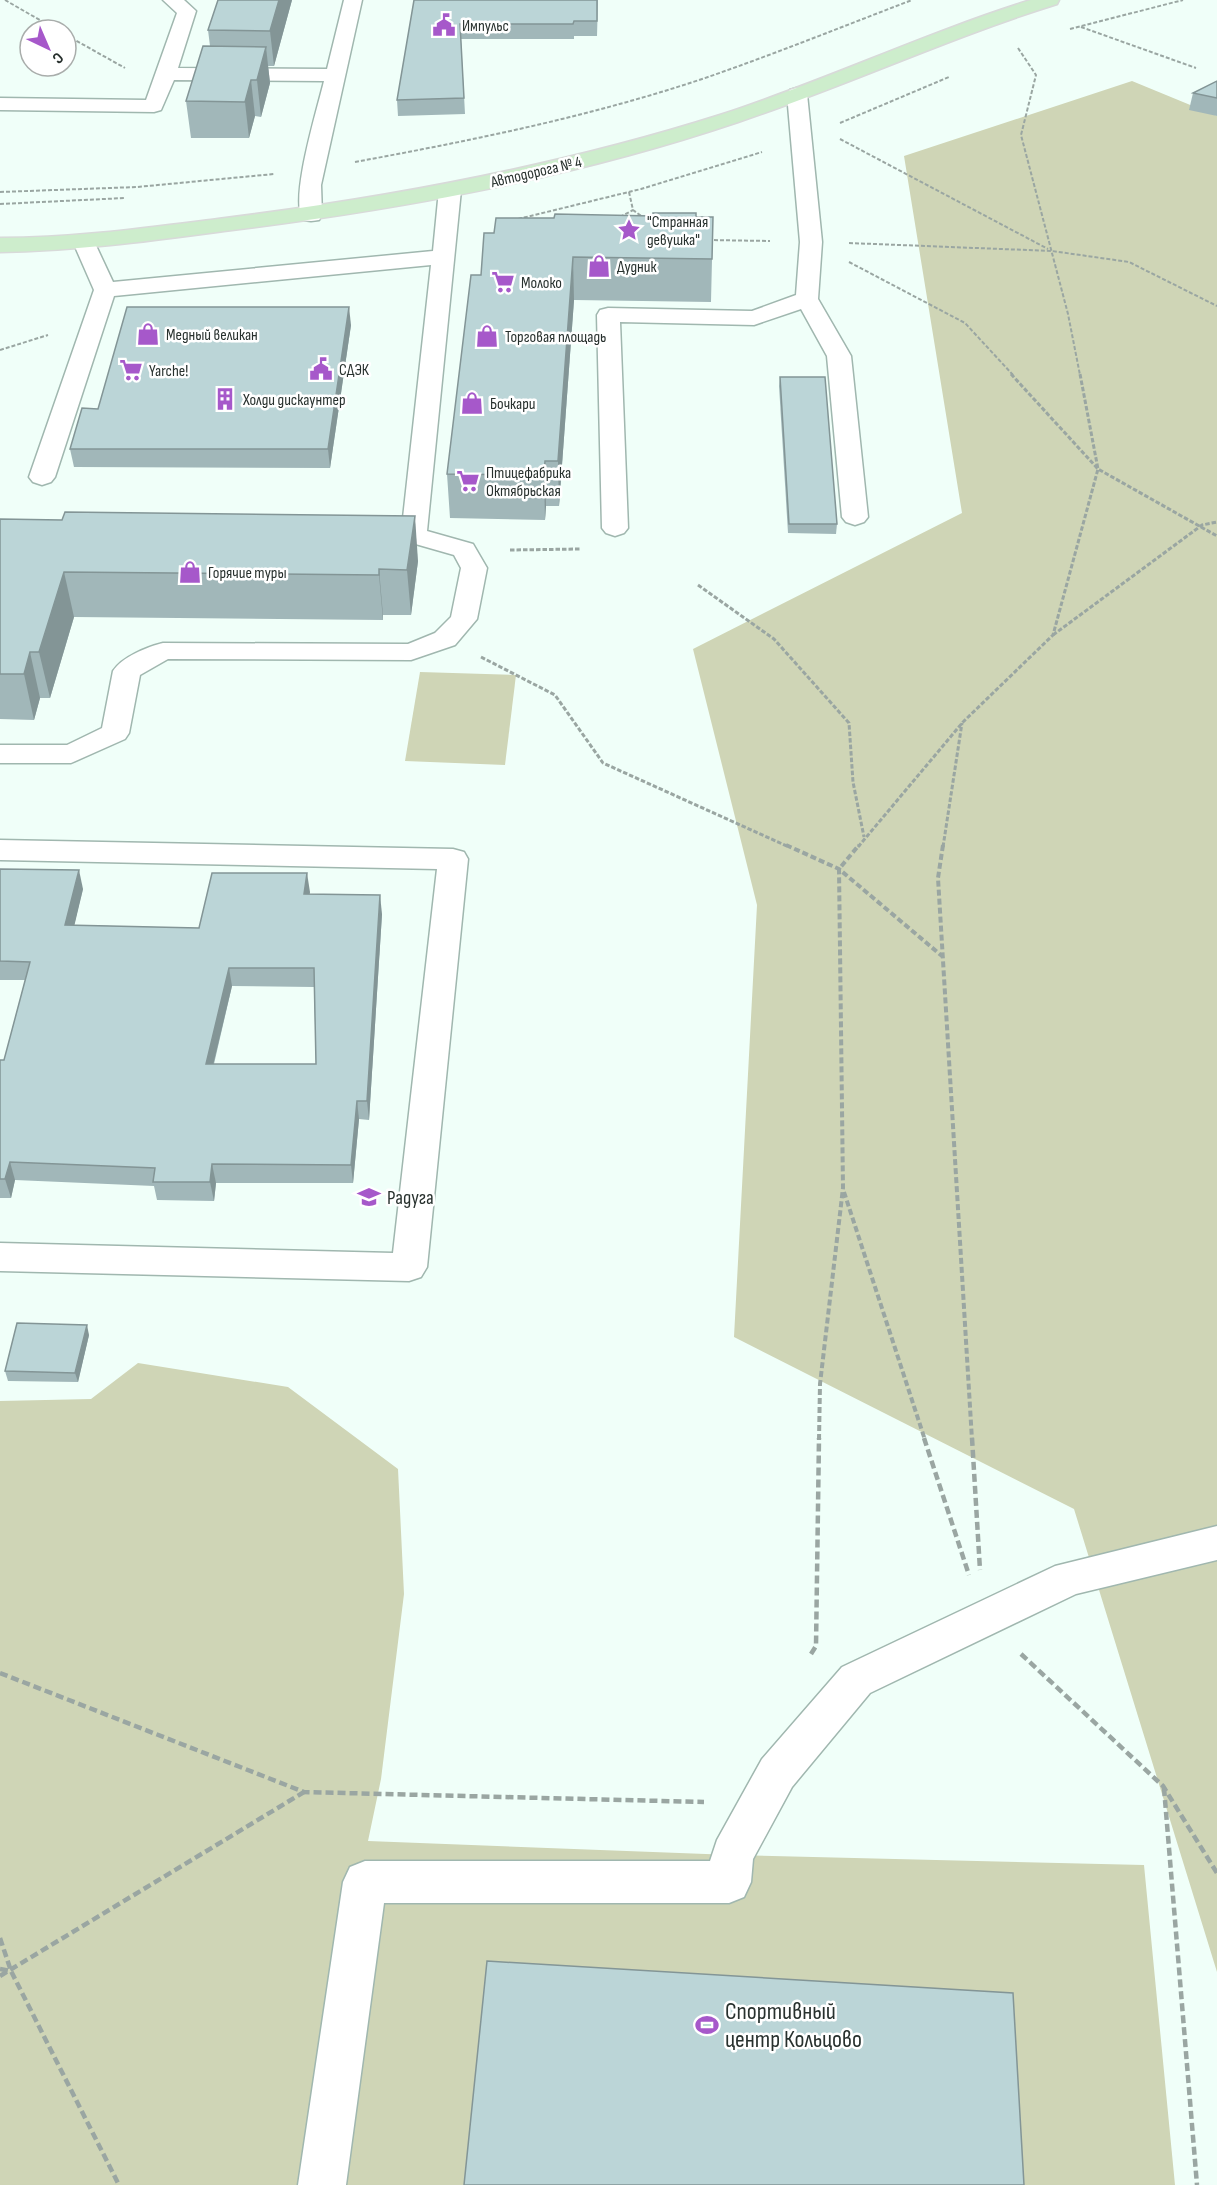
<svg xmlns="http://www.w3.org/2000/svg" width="1217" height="2185" font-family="'Sofia Sans Condensed',sans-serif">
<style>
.green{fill:#cfd5b6}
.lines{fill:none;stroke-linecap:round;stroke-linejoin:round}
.minor-casing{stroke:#a0b7af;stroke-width:3}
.major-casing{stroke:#d8dad9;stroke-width:3}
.path-far3{stroke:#9aa6a2;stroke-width:2;stroke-dasharray:4 2;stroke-linecap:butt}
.path-far2{stroke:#9aa6a2;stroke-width:3;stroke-dasharray:4.5 2;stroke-linecap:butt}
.path-far1{stroke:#9aa6a2;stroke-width:4;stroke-dasharray:6 3;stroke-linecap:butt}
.path{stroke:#9aa6a2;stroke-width:4.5;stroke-dasharray:8 4;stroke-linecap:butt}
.minor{fill:#fff;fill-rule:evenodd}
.major{fill:#cdedcc;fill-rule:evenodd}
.wall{fill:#a1b7b9;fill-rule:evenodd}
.shaded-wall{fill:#839596}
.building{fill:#bbd5d7;stroke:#839596;stroke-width:1.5;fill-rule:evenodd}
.labels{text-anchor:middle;stroke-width:5;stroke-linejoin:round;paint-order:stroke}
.far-poi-label{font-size:16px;fill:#28312e;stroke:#fff;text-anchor:start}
.far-street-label{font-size:16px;fill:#28312e;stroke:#fff}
.poi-label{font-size:20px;fill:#28312e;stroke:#fff;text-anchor:start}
.near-poi-label{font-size:24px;fill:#28312e;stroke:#fff;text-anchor:start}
</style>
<rect width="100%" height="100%" fill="#f0fff9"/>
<g class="green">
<path d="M 1132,81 L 1217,116 L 1217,1972 L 1074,1509 L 734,1337 L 757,905 L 693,649 L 962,513 L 904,156 Z"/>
<path d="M 420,672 L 516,675 L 505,765 L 405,761 Z"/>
<path d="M 138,1363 L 288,1387 L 398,1469 L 404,1594 L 381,1779 L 368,1841 L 732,1855 L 1144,1865 L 1175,2185 L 0,2185 L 0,1401 L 91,1399 Z"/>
</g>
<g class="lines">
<g class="minor-casing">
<g id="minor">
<path d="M 163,0 L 184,0 L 196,11 L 178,68 L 327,69 L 344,0 L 362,0 L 321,185 L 322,215 L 319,220 L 311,221 L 303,220 C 289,199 318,107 324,81 L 174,80 L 161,110 L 154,112 L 0,110 L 0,98 L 146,100 L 177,13 Z"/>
<path d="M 797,88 L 804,90 L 807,94 L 822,242 L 818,299 L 851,356 L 868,517 L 864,522 L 855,525 L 846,522 L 842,517 L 827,356 L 801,309 L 754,325 L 620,322 L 628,528 L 624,533 L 615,536 L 606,533 L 602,528 L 597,315 L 600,310 L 608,308 L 752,311 L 796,295 L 800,242 L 787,94 L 790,90 Z"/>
<path d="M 450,184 L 458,185 L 461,190 L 427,531 L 473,544 L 487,568 L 477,619 L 455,645 L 411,660 L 168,659 L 140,675 L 129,733 L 125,739 L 71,763 L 0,763 L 0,745 L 67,745 L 102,728 L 113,671 C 122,657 147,647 163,643 L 408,644 L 435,633 L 451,617 L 461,568 L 454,555 L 412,543 L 370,540 L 366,535 L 370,530 L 402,527 L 431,265 L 114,296 L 55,477 L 51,482 L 42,485 L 33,482 L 29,477 L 94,290 L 73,242 L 76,237 L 84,235 L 92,237 L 113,282 L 433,251 L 439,190 L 442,185 Z"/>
<path d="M 0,840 L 453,849 L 464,852 L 468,859 L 427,1267 L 421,1277 L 409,1281 L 0,1271 L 0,1243 L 393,1253 L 437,869 L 0,860 Z"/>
<path d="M 1217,1526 L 1217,1560 L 1076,1594 L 870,1693 L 792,1787 L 753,1859 L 751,1882 L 744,1897 L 729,1903 L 384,1903 L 346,2185 L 298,2185 L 343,1882 L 350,1867 L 365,1861 L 710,1861 L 717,1840 L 762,1759 L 842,1667 L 1055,1566 Z"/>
</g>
</g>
<g class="major-casing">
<path id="major" d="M 1031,0 L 1059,0 L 1057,4 C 948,38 846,86 738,122 C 572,178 398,210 224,231 C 149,241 75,251 0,252 L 0,238 C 73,238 146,228 218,219 C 388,198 556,167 720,115 C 825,81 925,33 1031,0 Z"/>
</g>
<g class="path-far3">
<path d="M 5,0 L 57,30"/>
<path d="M 1081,27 L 1196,68"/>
<path d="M 1070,29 L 1183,0"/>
<path d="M 66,35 L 125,68"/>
<path d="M 1018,48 L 1036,75 L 1021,135 L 1068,314 L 1080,375"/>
<path d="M 840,123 L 949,77"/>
<path d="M 840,139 L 1048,249"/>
<path d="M 355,162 C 474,140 593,116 708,77 C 777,53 844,26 912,0"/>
<path d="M 0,192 L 137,187 L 274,174"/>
<path d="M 629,192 L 633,210 L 644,218"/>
<path d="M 0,204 L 125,198"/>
<path d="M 620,217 L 633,210"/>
<path d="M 518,219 L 641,189 L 762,152"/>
<path d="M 708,240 L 770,241"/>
<path d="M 849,243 L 1052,251 L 1129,262 L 1217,306"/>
<path d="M 849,262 L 965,323 L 1013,375"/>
<path d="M 0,350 L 48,335"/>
</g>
<g class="path-far2">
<path d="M 1011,374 L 1098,469 L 1217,536"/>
<path d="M 510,550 L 581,549"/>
<path d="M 698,585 L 774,639 L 849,723 L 853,782 L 864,837"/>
<path d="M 1053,635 L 1202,525 L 1217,522"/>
<path d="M 481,657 L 555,695 L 603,763 L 789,847"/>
<path d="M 858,847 L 963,722 L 1053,635 L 1098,469 L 1080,374"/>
<path d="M 943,847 L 962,723"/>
</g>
<g class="path-far1">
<path d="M 786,845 L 839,869 L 942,956"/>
<path d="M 943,845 L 938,878 L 972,1440"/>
<path d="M 844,1192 L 925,1440"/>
<path d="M 819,1440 L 820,1384 L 843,1188 L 839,869 L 859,845"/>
</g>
<g class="path">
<path d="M 924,1438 L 969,1575"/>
<path d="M 972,1438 L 980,1570"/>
<path d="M 811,1654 L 816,1646 L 819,1438"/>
<path d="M 1021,1654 L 1163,1786 L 1217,1873"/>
<path d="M 0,1673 L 304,1792 L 704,1802"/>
<path d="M 1164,1788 L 1197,2185"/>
<path d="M 0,1938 L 11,1971"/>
<path d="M 0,1969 L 11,1971 L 119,2185"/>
<path d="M 0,1976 L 304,1792"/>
</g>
<use href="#minor" class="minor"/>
<use href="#major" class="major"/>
</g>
<g class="wall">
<path d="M 292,0 L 274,66 L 268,66 L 270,83 L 261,117 L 255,116 L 249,138 L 191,138 L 186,101 L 210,46 L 208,30 Z"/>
<path d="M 414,0 L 598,0 L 597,36 L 574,36 L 574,39 L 461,39 L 465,114 L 398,116 L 397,100 Z"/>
<path d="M 1217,81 L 1217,116 L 1189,110 L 1193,93 Z"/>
<path d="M 653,216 L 713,217 L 711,302 L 574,300 L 559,506 L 546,506 L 545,520 L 450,518 L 447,474 L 481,275 L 494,233 L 554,218 Z"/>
<path d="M 351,325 L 330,468 L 74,467 L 70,449 L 98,409 Z"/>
<path d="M 780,377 L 837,524 L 836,534 L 788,533 L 779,386 Z"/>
<path d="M 0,519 L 418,561 L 411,615 L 383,615 L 383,620 L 74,617 L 50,698 L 40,698 L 34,720 L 0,719 Z"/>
<path d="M 0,869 L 83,889 L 74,925 L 199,928 L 310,892 L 309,894 L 382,914 L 369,1120 L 359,1119 L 353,1183 L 216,1183 L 214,1201 L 157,1200 L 154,1186 L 15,1180 L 11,1198 L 0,1198 L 0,1060 L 4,1060 L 25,980 L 0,980 ZM 232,986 L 314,987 L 316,1064 L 214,1064 Z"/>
<path d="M 89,1335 L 78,1382 L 8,1381 L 5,1371 Z"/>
</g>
<g class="shaded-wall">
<path d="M 279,0 L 292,0 L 274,66 L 270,31 Z"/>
<path d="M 266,47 L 270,83 L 261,117 L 257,80 Z"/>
<path d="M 251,80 L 255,116 L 249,138 L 245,102 Z"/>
<path d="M 573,257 L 574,300 L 559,506 L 558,461 Z"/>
<path d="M 349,307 L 351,325 L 330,468 L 328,449 Z"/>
<path d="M 545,461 L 546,506 L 545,520 L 544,475 Z"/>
<path d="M 415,516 L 418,561 L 411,615 L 407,570 Z"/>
<path d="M 379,569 L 383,615 L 383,620 L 379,575 Z"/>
<path d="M 64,572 L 74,617 L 50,698 L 39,652 Z"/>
<path d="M 30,652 L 40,698 L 34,720 L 24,674 Z"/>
<path d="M 79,870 L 83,889 L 70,944 L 65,925 Z"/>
<path d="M 307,873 L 310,892 L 307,913 L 304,894 Z"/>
<path d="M 380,895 L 382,914 L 369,1120 L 367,1101 Z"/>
<path d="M 229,968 L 232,986 L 209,1082 L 206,1064 Z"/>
<path d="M 357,1101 L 359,1119 L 353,1183 L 351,1165 Z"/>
<path d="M 10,1162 L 15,1180 L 11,1198 L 5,1179 Z"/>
<path d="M 212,1164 L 216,1183 L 214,1201 L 210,1182 Z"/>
<path d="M 87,1325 L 89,1335 L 78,1382 L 75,1373 Z"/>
</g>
<g class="building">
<path d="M 218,0 L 279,0 L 270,31 L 208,30 Z"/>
<path d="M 414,0 L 597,0 L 597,21 L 574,21 L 573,24 L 460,24 L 464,98 L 397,100 Z"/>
<path d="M 203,46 L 266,47 L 257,80 L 251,80 L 245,102 L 186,101 Z"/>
<path d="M 1217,81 L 1217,98 L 1193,93 Z"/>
<path d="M 653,213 L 696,213 L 696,217 L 713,217 L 712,259 L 573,257 L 558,461 L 545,461 L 544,475 L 447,474 L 471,275 L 481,275 L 484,233 L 494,233 L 496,218 L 554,218 L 555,214 L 653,216 Z"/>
<path d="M 127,307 L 349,307 L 328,449 L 70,449 L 82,408 L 98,409 Z"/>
<path d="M 780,377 L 825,377 L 837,524 L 789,524 Z"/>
<path d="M 65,512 L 415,516 L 407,570 L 379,569 L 379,575 L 64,572 L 39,652 L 30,652 L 24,674 L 0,674 L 0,519 L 62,520 Z"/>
<path d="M 0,869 L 79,870 L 65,925 L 199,928 L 212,873 L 307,873 L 304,894 L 380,895 L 367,1101 L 357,1101 L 351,1165 L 212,1164 L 210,1182 L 153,1182 L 155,1168 L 10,1162 L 5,1179 L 0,1179 L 0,1060 L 4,1060 L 30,962 L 0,961 ZM 229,968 L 314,968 L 316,1064 L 206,1064 Z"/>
<path d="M 17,1323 L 87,1325 L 75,1373 L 5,1371 Z"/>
<path d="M 487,1961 L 1013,1993 L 1024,2185 L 464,2185 Z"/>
</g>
<defs>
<g id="civic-bare" transform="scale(1.8)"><path d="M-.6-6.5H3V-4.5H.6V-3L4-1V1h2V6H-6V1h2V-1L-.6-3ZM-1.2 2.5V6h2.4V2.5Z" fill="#a658ca" stroke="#fff" stroke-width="2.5" paint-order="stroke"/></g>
<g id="sight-bare" transform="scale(1.8)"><path d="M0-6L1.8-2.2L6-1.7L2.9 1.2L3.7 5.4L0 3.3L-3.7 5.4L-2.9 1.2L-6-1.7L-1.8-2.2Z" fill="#a658ca" stroke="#fff" stroke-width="2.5" paint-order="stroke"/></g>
<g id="shop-bare" transform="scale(1.8)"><path d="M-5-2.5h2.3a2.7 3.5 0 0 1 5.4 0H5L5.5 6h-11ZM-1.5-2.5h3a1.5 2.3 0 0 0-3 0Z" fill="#a658ca" stroke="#fff" stroke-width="2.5" paint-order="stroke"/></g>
<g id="supermarket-bare" transform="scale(1.8)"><path d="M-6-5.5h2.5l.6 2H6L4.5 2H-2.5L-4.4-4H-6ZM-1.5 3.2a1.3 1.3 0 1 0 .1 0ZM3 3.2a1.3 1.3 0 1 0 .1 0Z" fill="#a658ca" stroke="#fff" stroke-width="2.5" paint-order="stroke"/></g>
<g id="building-bare" transform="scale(1.8)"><path d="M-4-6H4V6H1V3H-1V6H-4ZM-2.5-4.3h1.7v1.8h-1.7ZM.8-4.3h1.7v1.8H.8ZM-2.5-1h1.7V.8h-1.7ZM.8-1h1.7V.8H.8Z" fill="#a658ca" stroke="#fff" stroke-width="2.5" paint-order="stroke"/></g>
<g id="school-bare" transform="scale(1.8)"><path d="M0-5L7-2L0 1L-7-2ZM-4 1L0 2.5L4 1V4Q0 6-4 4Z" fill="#a658ca" stroke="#fff" stroke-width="2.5" paint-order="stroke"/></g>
<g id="stadium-bare" transform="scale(1.8)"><path d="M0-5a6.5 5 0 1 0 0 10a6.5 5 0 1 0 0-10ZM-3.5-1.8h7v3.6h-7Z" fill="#a658ca" stroke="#fff" stroke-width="2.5" paint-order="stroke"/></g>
</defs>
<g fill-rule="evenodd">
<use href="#civic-bare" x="444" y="25"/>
<use href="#sight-bare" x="629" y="230"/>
<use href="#shop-bare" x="599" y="266"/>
<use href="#supermarket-bare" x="503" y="282"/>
<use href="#shop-bare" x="148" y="334"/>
<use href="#shop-bare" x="487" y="336"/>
<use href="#civic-bare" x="321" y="369"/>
<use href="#supermarket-bare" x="131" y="370"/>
<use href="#building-bare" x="225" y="399"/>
<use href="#shop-bare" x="472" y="403"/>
<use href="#supermarket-bare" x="468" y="481"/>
<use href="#shop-bare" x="190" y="572"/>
<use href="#school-bare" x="369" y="1197"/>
<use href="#stadium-bare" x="707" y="2025"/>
</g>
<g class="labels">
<g class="far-poi-label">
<text x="462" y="31">Импульс</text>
<text x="647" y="227">"Странная<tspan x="647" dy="18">девушка"</tspan></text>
<text x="617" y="272">Дудник</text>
<text x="521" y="288">Молоко</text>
<text x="166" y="340">Медный великан</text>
<text x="505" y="342">Торговая площадь</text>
<text x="339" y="375">СДЭК</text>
<text x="149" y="376">Yarche!</text>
<text x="243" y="405">Холди дискаунтер</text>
<text x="490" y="409">Бочкари</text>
<text x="486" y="478">Птицефабрика<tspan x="486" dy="18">Октябрьская</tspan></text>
<text x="208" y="578">Горячие туры</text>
</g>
<g class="far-street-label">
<text transform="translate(536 171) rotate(-13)" y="6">Автодорога № 4</text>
</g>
<g class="poi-label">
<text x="387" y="1204">Радуга</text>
</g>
<g class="near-poi-label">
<text x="725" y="2019">Спортивный<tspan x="725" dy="28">центр Кольцово</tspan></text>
</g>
</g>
<g transform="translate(48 48) rotate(136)"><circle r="28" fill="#ffffff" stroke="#a9adab" stroke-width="1.5"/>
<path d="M0-4.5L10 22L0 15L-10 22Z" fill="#a658ca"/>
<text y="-9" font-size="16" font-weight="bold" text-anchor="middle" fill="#28312e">С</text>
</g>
</svg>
